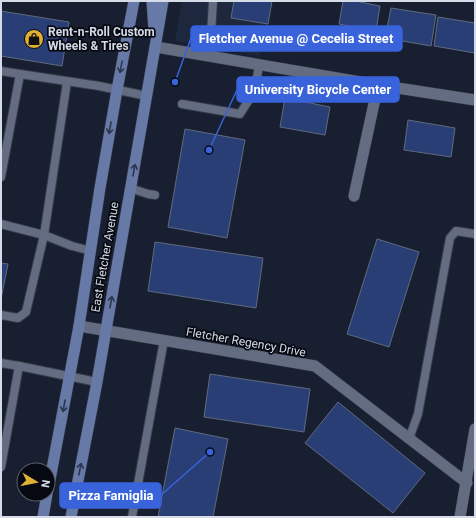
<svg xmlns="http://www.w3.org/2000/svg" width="476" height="518" font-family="Roboto,sans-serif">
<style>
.built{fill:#1d273d}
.building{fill:#293e74;stroke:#606a7e}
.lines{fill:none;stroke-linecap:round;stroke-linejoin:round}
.service-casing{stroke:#363b4a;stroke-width:10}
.minor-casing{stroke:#363b4a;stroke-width:12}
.secondary-casing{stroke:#363b4a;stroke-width:12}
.service{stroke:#636c81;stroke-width:8}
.minor{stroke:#636c81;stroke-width:11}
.secondary{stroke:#6779a6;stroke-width:11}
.oneway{stroke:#2d364d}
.labels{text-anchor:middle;stroke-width:3.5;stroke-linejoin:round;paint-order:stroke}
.poi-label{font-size:12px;font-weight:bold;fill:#d5dbe7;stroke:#060911;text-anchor:start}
.street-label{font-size:12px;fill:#d5dbe7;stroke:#060911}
.leader{fill:none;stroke:#3963da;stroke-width:1.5}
.callout-dot{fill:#3963da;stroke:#060911;stroke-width:1.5}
.callout{fill:#3963da;stroke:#3963da;stroke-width:1.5}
.callout-label{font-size:13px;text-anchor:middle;font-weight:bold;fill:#fff}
</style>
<rect width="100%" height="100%" fill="#181f30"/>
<path class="built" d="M 182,1 L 273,1 L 260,56 L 175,41 Z"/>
<g class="building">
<path d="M 234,1 L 272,1 L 268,24 L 231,18 Z"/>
<path d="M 343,1 L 355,1 L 380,6 L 376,31 L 339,24 Z"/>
<path d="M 391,8 L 436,15 L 431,46 L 385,38 Z"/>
<path d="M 1,11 L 69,22 L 62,66 L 1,56 Z"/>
<path d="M 438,17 L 475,23 L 475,53 L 434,46 Z"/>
<path d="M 285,98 L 330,107 L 325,135 L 280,127 Z"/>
<path d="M 408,120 L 455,128 L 451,157 L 404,150 Z"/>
<path d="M 185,129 L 245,140 L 227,238 L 168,227 Z"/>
<path d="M 377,239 L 419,252 L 389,347 L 347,334 Z"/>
<path d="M 155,242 L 263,258 L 256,308 L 148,291 Z"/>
<path d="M 1,263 L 8,264 L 1,299 Z"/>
<path d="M 210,374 L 310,389 L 304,432 L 204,417 Z"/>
<path d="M 338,402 L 425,473 L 393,513 L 305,443 Z"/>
<path d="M 175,428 L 228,439 L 213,517 L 158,517 Z"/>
</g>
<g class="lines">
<g class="service-casing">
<g id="service">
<path d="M 206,56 L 211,34 L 213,1"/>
<path d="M 1,71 L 20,74"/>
<path d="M 182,104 L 240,114 L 255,90 L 259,65"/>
<path d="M 1,177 L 20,74 L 99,86 L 147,96"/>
<path d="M 130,188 L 148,194 L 155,195"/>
<path d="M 1,224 L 44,235 L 72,246 L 91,251"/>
<path d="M 1,315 L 18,318 L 26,312 L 44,235 L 67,82"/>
<path d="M 1,363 L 19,366"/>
<path d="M 409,439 L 418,414 L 450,238 L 456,231 L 475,234"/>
<path d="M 1,467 L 19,366 L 97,382"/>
<path d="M 132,517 L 164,340"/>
</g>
</g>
<g class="minor-casing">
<g id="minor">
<path d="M 156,47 L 378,85 L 475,100"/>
<path d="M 354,196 L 378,85"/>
<path d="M 79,326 L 315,366 L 467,483"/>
<path d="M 460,517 L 475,429"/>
</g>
</g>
<g class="secondary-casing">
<g id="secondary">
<path d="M 152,1 L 154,30"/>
<path d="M 48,490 L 79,326 L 100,188 L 117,90 L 134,1"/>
<path d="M 43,517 L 47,494"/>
<path d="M 71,517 L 97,382 L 163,1"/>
</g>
</g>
<use href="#service" class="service"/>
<use href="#minor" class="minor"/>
<use href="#secondary" class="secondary"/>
</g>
<defs><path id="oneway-shaft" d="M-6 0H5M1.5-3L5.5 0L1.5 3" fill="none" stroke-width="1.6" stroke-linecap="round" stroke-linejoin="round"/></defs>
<g class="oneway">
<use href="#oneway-shaft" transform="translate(121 67) rotate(101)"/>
<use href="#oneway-shaft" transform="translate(110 128) rotate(100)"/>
<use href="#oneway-shaft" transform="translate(134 170) rotate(-80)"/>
<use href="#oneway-shaft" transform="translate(111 302) rotate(-80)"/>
<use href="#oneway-shaft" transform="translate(64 406) rotate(101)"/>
<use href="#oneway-shaft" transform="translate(80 469) rotate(-79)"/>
</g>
<defs>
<g id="shop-disc" transform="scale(1)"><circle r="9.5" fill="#e0b034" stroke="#060911"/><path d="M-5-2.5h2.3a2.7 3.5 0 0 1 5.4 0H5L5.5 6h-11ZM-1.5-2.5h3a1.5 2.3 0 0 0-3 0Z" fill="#111"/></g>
</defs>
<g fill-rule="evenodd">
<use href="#shop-disc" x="34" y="39"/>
</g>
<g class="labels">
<g class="poi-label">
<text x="48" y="36">Rent-n-Roll Custom<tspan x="48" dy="14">Wheels &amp; Tires</tspan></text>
</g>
<g class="street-label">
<text transform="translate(105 257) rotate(-80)" y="4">East Fletcher Avenue</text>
<text transform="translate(246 342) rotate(10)" y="4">Fletcher Regency Drive</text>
</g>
</g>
<path class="leader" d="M175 82L191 38M209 150L237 90M210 452L161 495"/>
<g class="callout-dot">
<circle cx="175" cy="82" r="4"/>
<circle cx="209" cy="150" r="4"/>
<circle cx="210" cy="452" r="4"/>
</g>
<g class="callout">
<rect x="191" y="26" width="211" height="25" rx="4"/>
<rect x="237" y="77" width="162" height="25" rx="4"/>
<rect x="60" y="483" width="101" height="25" rx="4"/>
</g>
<g class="callout-label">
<text x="296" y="43">Fletcher Avenue @ Cecelia Street</text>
<text x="318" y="94">University Bicycle Center</text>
<text x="111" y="500">Pizza Famiglia</text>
</g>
<rect width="476" height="518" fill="none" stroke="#d5dbe7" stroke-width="4"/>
<g transform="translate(36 482) rotate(100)"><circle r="19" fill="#060911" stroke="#595d67"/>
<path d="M0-3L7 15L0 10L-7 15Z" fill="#e0b034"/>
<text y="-6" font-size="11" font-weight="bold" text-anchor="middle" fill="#d5dbe7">N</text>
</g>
</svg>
